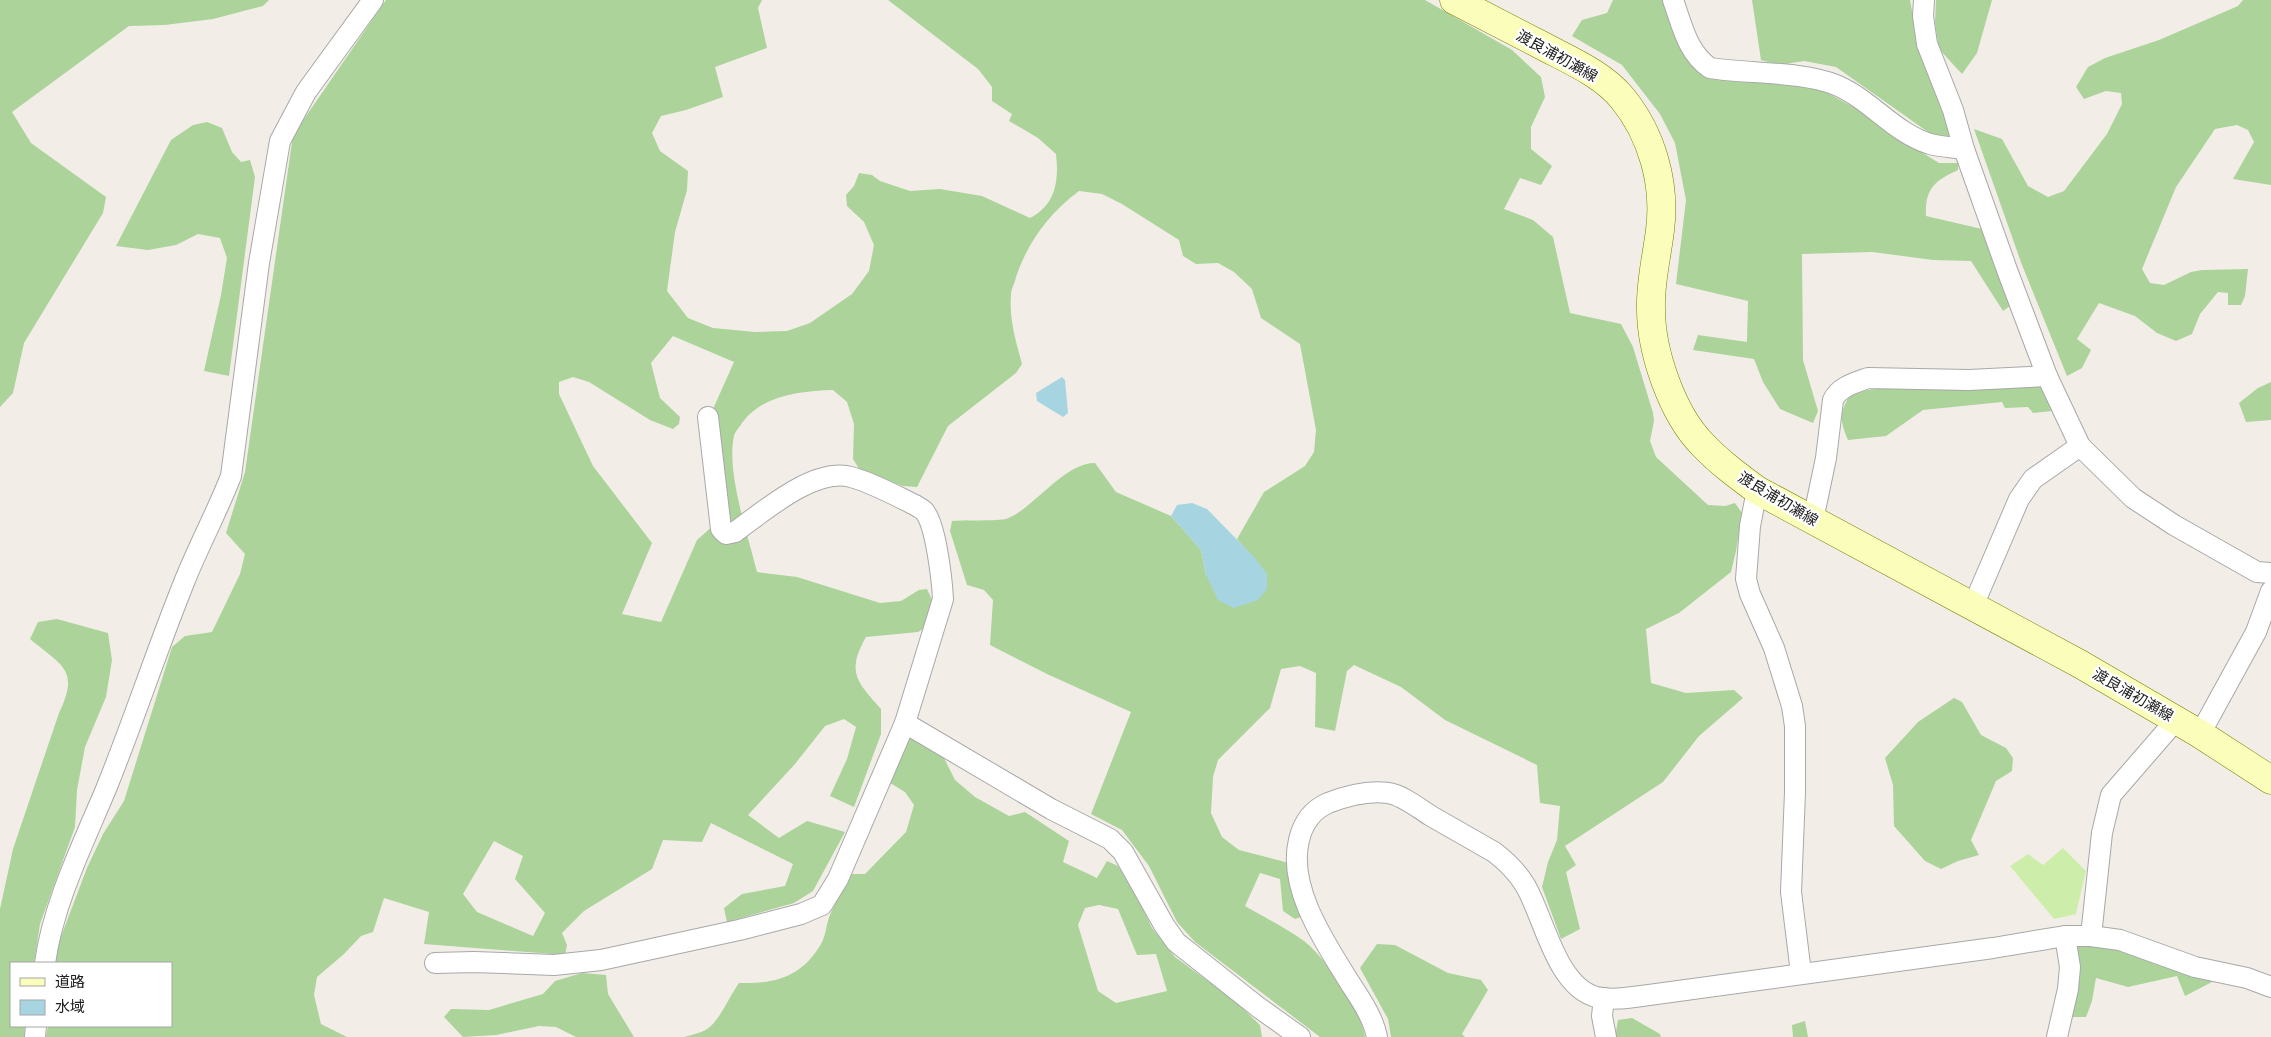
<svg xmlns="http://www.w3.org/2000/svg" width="2271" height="1037" font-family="'Noto Sans','Noto Sans JP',sans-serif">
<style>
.grass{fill:#cdeeab}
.forest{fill:#abd39a;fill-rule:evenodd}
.water{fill:#a6d5e1}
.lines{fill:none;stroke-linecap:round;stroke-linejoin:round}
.street-casing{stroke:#a8a8a8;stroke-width:22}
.secondary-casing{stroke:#748000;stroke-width:29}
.street{stroke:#fff;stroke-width:20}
.secondary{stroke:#fbfdba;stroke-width:28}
.labels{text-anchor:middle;stroke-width:4.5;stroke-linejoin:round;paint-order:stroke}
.street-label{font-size:15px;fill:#212121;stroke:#fff}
</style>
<rect width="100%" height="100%" fill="#f2eee7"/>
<path class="grass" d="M 2063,848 L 2086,871 L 2076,914 L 2054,919 L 2010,866 L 2028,854 L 2043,865 Z"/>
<g class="forest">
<path d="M 0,0 L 269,0 L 263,6 L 213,19 L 165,25 L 129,26 L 12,112 L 31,143 L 106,197 L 103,213 L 24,343 L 13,393 L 0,407 Z"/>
<path d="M 386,0 L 762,0 L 758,8 L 767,48 L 715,67 L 723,97 L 686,110 L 661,116 L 652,133 L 660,151 L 688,171 L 687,190 L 675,232 L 667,291 L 688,318 L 713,328 L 755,332 L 787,331 L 810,323 L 852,294 L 869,271 L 874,245 L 864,222 L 847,206 L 846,195 L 854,186 L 859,173 L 872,175 L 880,181 L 910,191 L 940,189 L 982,196 L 1030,218 C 1056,205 1059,180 1056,154 L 1038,138 L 1009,121 L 1012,114 L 992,101 L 992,87 L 978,69 L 888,0 L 1425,0 L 1512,50 L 1541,77 L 1545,97 L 1531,127 L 1531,149 L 1552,166 L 1541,185 L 1520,178 L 1504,209 L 1533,220 L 1553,237 L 1570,313 L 1621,324 L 1633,347 L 1653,413 L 1654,421 L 1650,441 L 1656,457 L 1708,505 L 1725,506 L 1735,503 L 1742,513 L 1736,551 L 1731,572 L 1679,613 L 1646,629 L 1651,683 L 1686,693 L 1734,690 L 1743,698 L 1699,736 L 1663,782 L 1565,846 L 1576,865 L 1566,872 L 1580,929 L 1561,939 L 1542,887 L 1548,862 L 1557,840 L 1560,806 L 1540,803 L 1537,765 L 1445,720 L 1401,687 L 1354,665 L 1347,671 L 1335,731 L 1315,727 L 1316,673 L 1300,666 L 1281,669 L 1270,708 L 1218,760 L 1213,777 L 1211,813 L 1222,837 L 1239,850 L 1289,863 L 1301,917 L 1295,919 L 1283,911 L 1280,879 L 1260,873 L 1245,906 C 1264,917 1286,928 1304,941 C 1326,958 1361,1010 1365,1037 L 1320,1037 L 1195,942 L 1177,922 L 1149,866 L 1122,830 L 1091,814 L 1131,712 L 1047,674 L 990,645 L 993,600 L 984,590 L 967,585 L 950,531 L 952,521 C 963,520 999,521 1006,519 C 1035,508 1063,463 1095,463 L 1116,492 L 1171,516 L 1201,550 L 1206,575 L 1267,589 L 1267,574 L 1237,539 L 1264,492 L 1305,466 L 1314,452 L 1316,430 L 1300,344 L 1261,318 L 1252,289 L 1234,272 L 1218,263 L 1196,264 L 1183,256 L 1179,240 L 1122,204 L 1102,194 L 1079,191 C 1049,213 1028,242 1016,277 C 1015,283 1011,289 1011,295 C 1009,319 1016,342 1022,364 L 1016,373 L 948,426 L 917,487 L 903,486 L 861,472 L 853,459 L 854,424 L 847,402 L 833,390 C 801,391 762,395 742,423 C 740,427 735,431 734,436 C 726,472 748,535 757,572 L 797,577 L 880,603 L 901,601 L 919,590 L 927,589 L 933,602 L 925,628 L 918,632 L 866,637 C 846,672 857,682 881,709 L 881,734 L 854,807 L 830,796 L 847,759 L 856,727 L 844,719 L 825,726 L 795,764 L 748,815 L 779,838 L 807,821 L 845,832 L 813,891 L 794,903 L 727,922 L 724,908 L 742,894 L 785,886 L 793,864 L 711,823 L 702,842 L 663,840 L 652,869 L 584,911 L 562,933 L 567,945 L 565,955 L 424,944 L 429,912 L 384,898 L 373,932 L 361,936 L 344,954 L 317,977 L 314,995 L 321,1024 L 347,1037 L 46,1037 L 48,1026 L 171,1026 L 171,963 L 55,963 L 57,947 L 87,868 L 103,834 L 124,801 L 172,647 L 185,636 L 212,632 L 240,574 L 245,554 L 226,533 L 245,472 L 293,135 ZM 673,336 L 734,362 L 713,409 L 724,516 L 697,540 L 661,622 L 622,614 L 652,543 L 593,466 L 559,394 L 559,382 L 573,377 L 589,382 L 650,420 L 673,429 L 679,424 L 680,417 L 660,398 L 651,363 ZM 494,841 L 523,856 L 515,879 L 545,913 L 533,936 L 477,912 L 463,894 Z"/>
<path d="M 1613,0 L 1663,0 L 1686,53 L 1765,80 L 1820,89 L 1881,122 L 1905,142 L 1939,163 L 1958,163 L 1958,170 C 1934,181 1925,189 1926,216 L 1982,229 L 2010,306 L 2003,311 L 1971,261 L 1933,260 L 1872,252 L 1802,254 L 1803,360 L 1818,411 L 1813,423 L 1780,409 L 1763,382 L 1754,359 L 1693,350 L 1698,335 L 1747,342 L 1748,301 L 1676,284 L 1686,200 L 1675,143 L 1660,114 L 1622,65 L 1572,36 L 1582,20 L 1607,13 Z"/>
<path d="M 1752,0 L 1910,0 L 1920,52 L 1946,118 L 1951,135 L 1942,139 L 1928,132 L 1836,67 L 1804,61 L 1779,65 L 1761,60 Z"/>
<path d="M 1936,0 L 1992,0 L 1977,53 L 1962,74 L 1939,49 L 1935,23 Z"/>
<path d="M 2243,0 L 2271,0 L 2271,185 L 2233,179 L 2254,142 L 2248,130 L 2237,125 L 2215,129 L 2176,187 L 2142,269 L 2150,283 L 2164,285 L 2191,272 L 2202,270 L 2248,269 L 2245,296 L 2241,305 L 2228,305 L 2228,293 L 2218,292 L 2200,314 L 2192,334 L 2176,341 L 2157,333 L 2135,316 L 2099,303 L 2077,339 L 2091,350 L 2082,368 L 2067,376 L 2022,265 L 1974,129 L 2002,139 L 2028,186 L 2048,197 L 2064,191 L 2107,134 L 2122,104 L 2121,93 L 2106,91 L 2084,99 L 2076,87 L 2088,67 L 2105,58 L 2159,40 L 2238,6 Z"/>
<path d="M 207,122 L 222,128 L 232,152 L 241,162 L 250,160 L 255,177 L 229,376 L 204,371 L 221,295 L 227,258 L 220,238 L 198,234 L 176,245 L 148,250 L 116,246 L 171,140 L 193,125 Z"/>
<path d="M 2039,381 L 2052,411 L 2033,413 L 2028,407 L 2005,408 L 2002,402 L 1923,410 L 1886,436 L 1848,440 C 1840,421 1839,413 1850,395 L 1867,390 L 1895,387 Z"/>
<path d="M 2271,382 L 2271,420 L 2246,422 L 2239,403 L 2258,388 Z"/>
<path d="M 57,619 L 108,633 L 112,660 L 106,697 L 85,747 L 77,790 L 75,827 L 40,924 L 34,963 L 11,963 L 11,1026 L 25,1026 L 24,1037 L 0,1037 L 0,909 L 13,849 L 59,713 C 80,669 62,666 30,639 L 38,622 Z"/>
<path d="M 1954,698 L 1962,702 L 1981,735 L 2006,748 L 2013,758 L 2012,771 L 1996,781 L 1971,840 L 1979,855 L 1958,861 L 1941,869 L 1925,861 L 1894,826 L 1893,785 L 1885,758 L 1918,722 Z"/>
<path d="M 905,737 L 926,742 L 943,756 L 955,780 L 975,797 L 1009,816 L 1025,812 L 1069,841 L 1063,862 L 1097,878 L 1107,861 L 1118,866 L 1136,894 L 1152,928 L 1175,957 L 1235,1001 L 1260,1025 L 1262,1037 L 684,1037 C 691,1035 701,1033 707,1029 C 719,1022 730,995 739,983 C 775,984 802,977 821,944 C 826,936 826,924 830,915 C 836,901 844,887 851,874 L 865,874 L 906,832 L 914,805 L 905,792 L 887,781 ZM 1099,905 L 1118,909 L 1137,955 L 1156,954 L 1167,991 L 1116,1003 L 1098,991 L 1078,925 L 1085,908 Z"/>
<path d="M 2081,942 L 2127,948 L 2207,975 L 2212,982 L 2185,996 L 2177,976 L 2128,987 L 2096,978 L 2092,1001 L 2086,1017 L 2070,1017 L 2074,949 Z"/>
<path d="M 1377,944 L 1395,945 L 1448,973 L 1481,980 L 1488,990 L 1462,1034 L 1465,1037 L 1391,1037 L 1388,1019 L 1360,968 Z"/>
<path d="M 582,973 L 606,975 L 608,994 L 634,1037 L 576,1037 L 556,1027 L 539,1026 L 496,1035 L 463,1037 L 444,1017 L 451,1009 L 489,1010 L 543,994 L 555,981 Z"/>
<path d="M 1632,1018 L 1660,1034 L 1661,1037 L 1615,1037 L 1618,1020 Z"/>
<path d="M 1805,1021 L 1808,1037 L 1793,1037 L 1792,1025 Z"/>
</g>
<g class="water">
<path d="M 1062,377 L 1065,380 L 1068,413 L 1063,417 L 1037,401 L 1036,393 Z"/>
<path d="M 1192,503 L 1207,509 L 1255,558 L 1267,574 L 1267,589 L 1258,600 L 1234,608 L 1218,600 L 1206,575 L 1201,550 L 1171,516 L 1177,505 Z"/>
</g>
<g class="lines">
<g class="street-casing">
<g id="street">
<path d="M 1673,0 C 1682,25 1687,52 1710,68 C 1748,74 1801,71 1836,85 C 1870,99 1894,133 1930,144 C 1941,147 1953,147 1964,149"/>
<path d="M 1924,0 L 1923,16 L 1927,44 L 1953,110 L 1964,149 L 2007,270 L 2047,376 L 2080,446 L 2133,498 L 2174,525 L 2257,572 L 2271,573"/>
<path d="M 708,417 L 721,529 L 726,534 L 735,532 C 763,512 814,467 851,477 C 873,483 894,495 915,505 C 918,507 922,509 924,511 C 936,524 942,581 943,599 L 905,723"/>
<path d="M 1757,490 L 1750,526 L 1746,579 L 1750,594 L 1774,648 L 1792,706 L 1795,726 L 1795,792 L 1791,892 L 1801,973"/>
<path d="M 1813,520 L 1826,458 L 1833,400 C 1839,387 1854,383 1868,378 L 1969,380 L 2047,376"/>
<path d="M 1973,606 L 2019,499 L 2033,479 L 2080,446"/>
<path d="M 2200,734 L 2256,632 L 2271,591"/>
<path d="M 2091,936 L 2102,833 L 2111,795 L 2176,720"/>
<path d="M 45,963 C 53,904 83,844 106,789 C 134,720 157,649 185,580 C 199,545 217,512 231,476 L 259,263 L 280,141 L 306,92 L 373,0"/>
<path d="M 435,963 L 474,962 L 554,965 L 601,960 L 739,930 L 801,914 L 822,905 L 838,879 L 905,723 L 1051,809 L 1110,839 L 1123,852 L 1164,925 L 1176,942 L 1258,1007 L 1300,1037"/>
<path d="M 1604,998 L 1602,1016 L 1606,1037"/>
<path d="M 35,1037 L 36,1026"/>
<path d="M 1377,1037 C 1373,1017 1361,1000 1350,983 C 1326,944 1287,888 1299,840 C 1303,823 1312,810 1328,803 C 1346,796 1368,790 1388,793 C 1403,795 1418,808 1431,816 C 1452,828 1473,840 1494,852 C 1506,861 1517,872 1525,885 C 1544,917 1556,986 1596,997 C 1613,1001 1632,997 1649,995 L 1993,948 L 2065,936 L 2091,936 L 2120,940 L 2195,967 L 2247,978 L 2271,987"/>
<path d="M 2057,1037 L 2068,989 L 2070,967 L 2065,936"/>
</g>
</g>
<g class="secondary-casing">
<path id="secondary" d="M 1454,0 C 1483,15 1512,30 1541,45 C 1569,60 1603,74 1623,99 C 1652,135 1666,184 1660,230 C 1657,256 1650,282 1651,309 C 1651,352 1672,413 1702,444 C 1719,462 1738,476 1757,490 L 2080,664 L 2200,734 L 2271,780"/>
</g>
<use href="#street" class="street"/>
<use href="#secondary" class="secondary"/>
</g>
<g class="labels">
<g class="street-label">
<text transform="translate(1557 56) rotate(29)" y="5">渡良浦初瀬線</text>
<text transform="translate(1778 499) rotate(31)" y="5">渡良浦初瀬線</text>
<text transform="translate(2133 695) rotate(30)" y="5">渡良浦初瀬線</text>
</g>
</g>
<rect x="10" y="962" width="162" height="65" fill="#ffffff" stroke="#a6a6a6"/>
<rect x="20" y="978" width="25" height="8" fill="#fbfdba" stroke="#a6a6a6"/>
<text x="55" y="987" font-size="15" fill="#212121">道路</text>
<rect x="20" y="1000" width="25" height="15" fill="#a6d5e1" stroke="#a6a6a6"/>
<text x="55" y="1012" font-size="15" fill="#212121">水域</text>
</svg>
